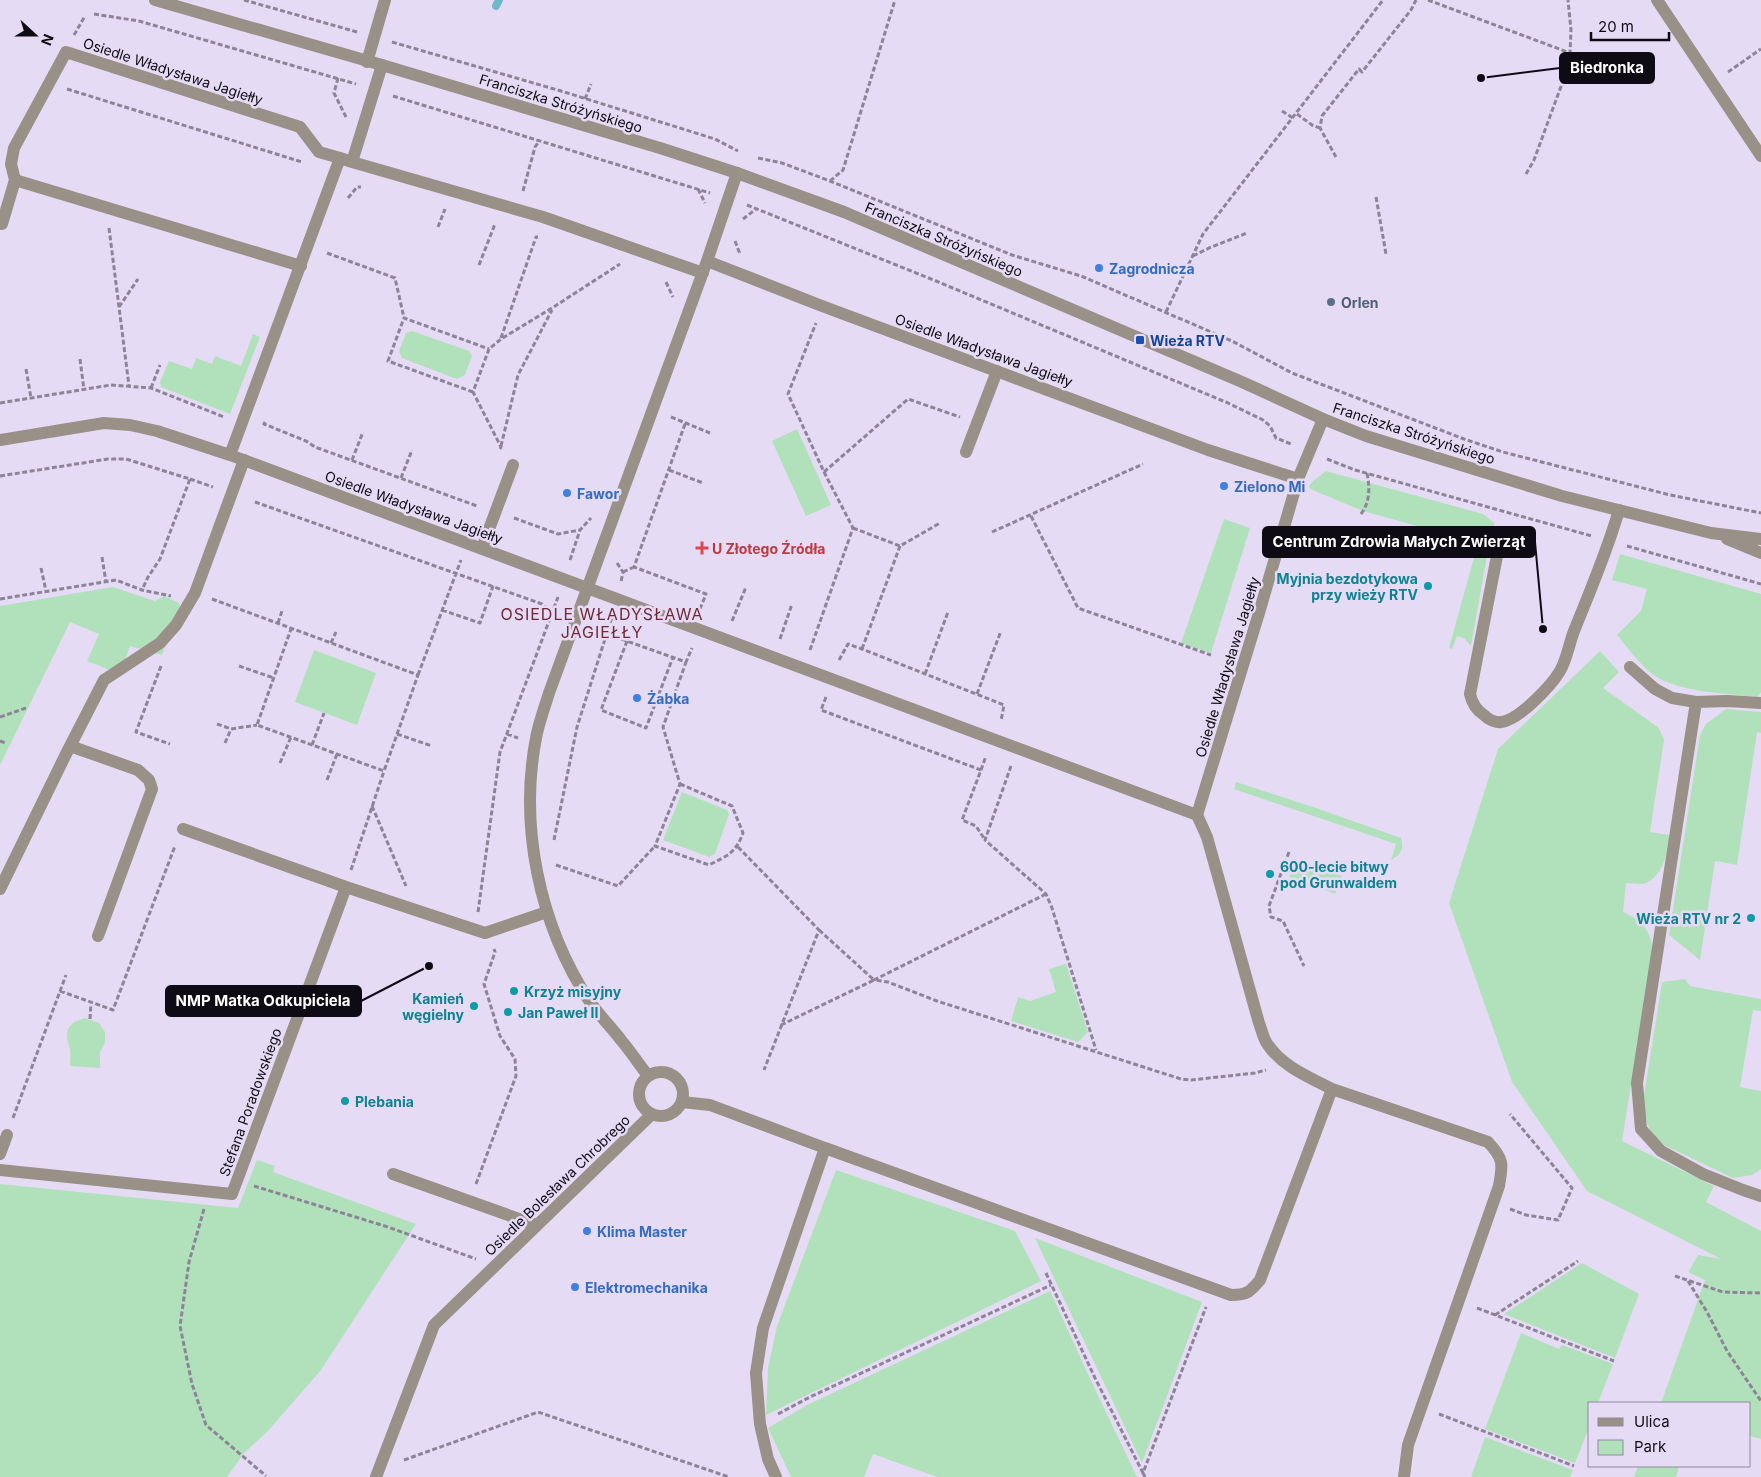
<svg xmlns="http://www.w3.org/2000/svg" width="1761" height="1477" font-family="Inter,sans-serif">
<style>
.green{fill:#b1e1bb}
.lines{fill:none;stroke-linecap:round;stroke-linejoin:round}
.stream{stroke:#72b8cc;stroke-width:8}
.path{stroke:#8d8497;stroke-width:3;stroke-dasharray:5 2.5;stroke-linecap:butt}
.service{stroke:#999087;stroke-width:12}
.minor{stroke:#999087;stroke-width:12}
.tertiary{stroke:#999087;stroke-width:12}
.shop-dot{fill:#3f7fe0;stroke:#e6dbf5;stroke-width:2}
.service-dot{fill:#5c6f8a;stroke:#e6dbf5;stroke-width:2}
.transit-dot{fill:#1a4fb4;stroke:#e6dbf5;stroke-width:2}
.health-dot{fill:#e0444e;stroke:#e6dbf5;stroke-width:2}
.culture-dot{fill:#0f9aa8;stroke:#e6dbf5;stroke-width:2}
.labels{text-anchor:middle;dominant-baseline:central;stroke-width:5;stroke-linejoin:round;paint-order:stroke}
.street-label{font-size:14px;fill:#0f0b14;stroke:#e6dbf5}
.shop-label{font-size:14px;font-weight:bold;fill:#366cbe;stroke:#e6dbf5;text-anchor:start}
.service-label{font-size:14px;font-weight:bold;fill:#4e5e75;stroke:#e6dbf5;text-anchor:start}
.transit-label{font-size:14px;font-weight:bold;fill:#164399;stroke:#e6dbf5;text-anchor:start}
.health-label{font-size:14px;font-weight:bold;fill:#be3a42;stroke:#e6dbf5;text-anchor:start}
.culture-label{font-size:14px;font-weight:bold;fill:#0d838f;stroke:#e6dbf5;text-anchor:start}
.quarter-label{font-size:16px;letter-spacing:1px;fill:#702937;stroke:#e6dbf5}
.leader{fill:none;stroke:#0f0b14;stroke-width:2}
.callout-dot{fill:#0f0b14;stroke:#e6dbf5;stroke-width:2}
.callout{fill:#0f0b14;stroke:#0f0b14;stroke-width:2}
.callout-label{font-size:15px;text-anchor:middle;font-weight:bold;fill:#fff}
</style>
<rect width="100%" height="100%" fill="#e6dbf5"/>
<!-- green -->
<path class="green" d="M 412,331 L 469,351 L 472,356 L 465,375 L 457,379 L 402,358 L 399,351 L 406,333 Z
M 253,334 L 260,337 L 230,414 L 161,387 L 160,382 L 169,361 L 192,369 L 196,358 L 212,364 L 215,356 L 241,366 Z
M 797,429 L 831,505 L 806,516 L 772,441 Z
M 1326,471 L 1483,514 L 1494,523 L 1494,531 L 1489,545 L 1471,646 L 1465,639 L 1457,636 L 1452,649 L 1449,648 L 1478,543 L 1363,511 L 1310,489 L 1309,486 L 1313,481 Z
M 1224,519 L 1250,528 L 1211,653 L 1181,643 Z
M 1620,554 L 1761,594 L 1761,692 L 1757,697 C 1725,693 1672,693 1647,670 C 1636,659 1627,647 1617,635 L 1641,611 L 1647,589 L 1612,580 Z
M 113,587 L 155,601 L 164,596 L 179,603 L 180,606 L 162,655 L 130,646 L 120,674 L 87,661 L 99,634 L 70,622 L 0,765 L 0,606 Z
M 314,650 L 376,673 L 357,725 L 295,702 Z
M 1600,651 L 1619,672 L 1603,688 L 1659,728 L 1664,740 L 1650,832 L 1670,835 C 1667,852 1664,875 1646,883 C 1641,885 1632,883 1626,883 L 1623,912 C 1641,920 1649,928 1653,948 L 1622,1141 L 1714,1186 L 1706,1202 L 1761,1231 L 1761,1439 L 1750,1436 L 1750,1403 L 1661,1403 L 1705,1280 L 1690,1273 L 1689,1271 L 1698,1255 L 1721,1259 L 1587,1191 L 1512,1082 L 1449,903 L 1498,749 Z
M 1726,709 L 1761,712 L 1761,733 L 1757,732 L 1737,865 L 1715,861 L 1700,960 L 1669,935 L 1700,735 L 1706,724 Z
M 1236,782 L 1316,808 L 1401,838 C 1404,849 1401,855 1391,860 L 1396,844 L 1234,789 Z
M 682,792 L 727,810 L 729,814 L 715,854 L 709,857 L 663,840 Z
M 1301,861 L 1342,876 L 1335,894 L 1325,890 L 1326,887 L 1314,882 L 1312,886 L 1289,877 L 1294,865 Z
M 1066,964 L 1088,1032 L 1078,1042 L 1011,1021 L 1018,997 L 1030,1001 L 1056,992 L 1049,969 Z
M 1685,979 L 1690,986 L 1761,999 L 1761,1011 L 1753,1010 L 1740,1087 L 1761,1091 L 1761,1169 L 1752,1175 L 1733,1178 L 1666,1146 C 1648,1134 1646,1123 1643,1102 L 1662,982 Z
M 85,1018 L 99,1023 L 105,1032 L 105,1043 L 100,1052 L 100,1068 L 70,1066 C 70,1061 71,1054 70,1049 C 64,1033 66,1023 85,1018 Z
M 257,1160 L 275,1166 L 273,1172 L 416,1224 L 321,1370 L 267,1432 L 244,1453 L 227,1477 L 0,1477 L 0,1184 L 238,1208 Z
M 836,1170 L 1015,1231 L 1041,1281 L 766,1415 L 768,1368 L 777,1326 Z
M 1035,1238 L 1202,1302 L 1142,1463 Z
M 1582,1263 L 1639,1294 L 1615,1358 L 1504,1314 Z
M 1050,1291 L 1087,1372 L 1137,1477 L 937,1477 L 873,1454 L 864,1477 L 791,1477 L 768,1428 L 807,1405 Z
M 1521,1333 L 1559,1349 L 1562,1345 L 1613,1364 L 1598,1403 L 1590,1403 L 1590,1425 L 1575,1463 L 1485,1429 Z
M 1485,1437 L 1573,1470 L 1570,1477 L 1471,1477 Z
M 1638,1466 L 1679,1466 L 1676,1477 L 1634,1477 Z"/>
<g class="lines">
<!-- stream -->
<path class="stream" d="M 496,6 L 499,0"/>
<!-- path -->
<path class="path" d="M 244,0 L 357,32
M 1428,0 L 1570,53
M 94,14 L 139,21 L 356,84
M 74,35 L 85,16
M 392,42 L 561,91 L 715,139 L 738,151
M 1728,72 L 1761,49
M 338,78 L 334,93 L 346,117
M 67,89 L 302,162
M 393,96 L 710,193
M 585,99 L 591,84
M 1282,111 L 1293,118
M 1297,114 L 1312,125 L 1320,128
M 1336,157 L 1320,128 L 1322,116 L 1359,69 L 1362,72 L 1411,10 L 1416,0
M 758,158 L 782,163 L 830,181 L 1012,255 L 1081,276 L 1232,341 L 1292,373 L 1464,439 L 1503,452 L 1670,495 L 1761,513
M 1526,174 L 1534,160 L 1563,81 L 1570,53 L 1571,30 L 1568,0
M 830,181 L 843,170 L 895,0
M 698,189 L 705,203
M 523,191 L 535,147 L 540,140
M 1376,197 L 1386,254
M 348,198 L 357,187 L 361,187
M 747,205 L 936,281 L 1228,403 L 1263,420 L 1270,426 L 1276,438 L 1291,444
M 743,219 L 756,209
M 438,227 L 445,209
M 109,228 L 129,386
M 735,241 L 740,254
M 327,253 L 395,278 L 404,318
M 1193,256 L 1209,248 L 1247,233
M 479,265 L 495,224
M 666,282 L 673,297
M 119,307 L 138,279
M 1166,312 L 1203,234 L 1383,0
M 501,338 L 536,237 L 538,237
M 80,359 L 84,390
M 26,369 L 31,398
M 151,388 L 160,365
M 473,392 L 388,361 L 404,318 L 489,349
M 0,403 L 111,385 L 151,388 L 224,417
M 671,417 L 710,433
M 265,422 L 264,424 L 306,441 L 315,447 L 477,506
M 685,424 L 634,567 L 706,594 L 700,609 L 702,610
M 501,446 L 518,375 L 552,310
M 500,449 L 501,447 L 473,392 L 489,349 L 501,339 L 552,308 L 620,264
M 1327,459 L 1355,470 L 1592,536
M 352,460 L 363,432
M 669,470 L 703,483
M 824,472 L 908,399 L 960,417
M 0,476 L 108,459 L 126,459 L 190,479 L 160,559 L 148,577 L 142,590
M 401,478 L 412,450
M 190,479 L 213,487
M 255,502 L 542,604 L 557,616
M 1361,514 C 1370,502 1370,488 1367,473
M 1031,516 L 1078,608 L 1211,655
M 514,518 L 558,534 L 580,530 L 591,518
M 853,528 L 900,546 L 940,523
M 992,532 L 1143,464
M 1627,546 L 1761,584
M 102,557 L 106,582
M 570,560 L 580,530
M 617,563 L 623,572 L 621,582
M 41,568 L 46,591
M 623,572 L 634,567
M 0,599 L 116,580 L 142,590 L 171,596
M 212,599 L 418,675 L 384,771 L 257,725 L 291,629
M 442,610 L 480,623 L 493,586
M 732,621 L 746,587
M 278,623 L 282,611
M 593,629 L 686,662 L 692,648
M 780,639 L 792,604
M 627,641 L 601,710 L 646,728 L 673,657
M 331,643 L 336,632
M 862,649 L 900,546
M 810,650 L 853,528 L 824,472 L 788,394 L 816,323
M 839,660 L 848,644 L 862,649 L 1004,705 L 1001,721
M 161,666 L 136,732 L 170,744
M 239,666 L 274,678
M 925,674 L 948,612
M 418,675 L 461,560
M 977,694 L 1001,631
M 826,697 L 821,710 L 981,770 L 962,820 L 976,826 L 985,840
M 0,717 L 26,708
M 217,724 L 231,729 L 257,725
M 397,734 L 432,746
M 507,734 L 518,738
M 0,741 L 5,743
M 225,743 L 231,729
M 312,745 L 324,713
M 280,763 L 291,737
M 1011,766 L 985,840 L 1046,894 L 1052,908 L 1096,1050
M 981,770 L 986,756
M 327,780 L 337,754
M 680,784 L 732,806 L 743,833 C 735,854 728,855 709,865 L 655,846 L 680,784 L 663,727 L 686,662
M 372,806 L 406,886
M 554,840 L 577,727 L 612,617
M 738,847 L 819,930 L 764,1070
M 1289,852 L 1269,906 L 1271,917 L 1283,921 L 1304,966
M 556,865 L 618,886 L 655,846
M 351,870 L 384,771
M 1046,894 L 874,980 L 888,982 L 937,1001 L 1181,1079 L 1191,1080 L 1255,1073 L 1266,1070
M 478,912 L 500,752 L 558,597
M 60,991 L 113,1010 L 175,846
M 90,1019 L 91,1002
M 781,1025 L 874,980 L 819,930
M 13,1118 L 66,975
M 476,1184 L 516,1076 L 515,1059 L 500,1036 L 484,984 L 495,952 L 494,949
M 254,1186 L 388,1227 L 476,1259
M 204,1209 L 189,1262 L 180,1326 L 192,1384 L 206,1425 L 266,1476
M 1510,1209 L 1526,1215 L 1558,1220 L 1572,1188 L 1510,1114
M 1046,1273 L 1095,1378 L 1143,1473
M 1675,1276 L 1723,1292 L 1761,1293
M 1688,1281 L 1707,1312 L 1727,1351 L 1761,1401
M 1477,1308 L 1614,1361
M 1495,1315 L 1578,1261
M 778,1414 L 810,1397 L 1051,1285
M 1439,1414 L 1574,1466
M 404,1460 L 538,1412 L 729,1477
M 1145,1477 L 1143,1473 L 1206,1307"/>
<!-- service -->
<path class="service" d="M 367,62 L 385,0
M 966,452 L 997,371
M 1498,551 L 1470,694 C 1472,703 1476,710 1484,715 C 1488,719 1495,723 1501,722 C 1519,720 1551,686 1560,671 C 1567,659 1569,644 1574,631 C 1590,591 1607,552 1619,510
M 1630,667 L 1655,689 L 1672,698 L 1696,702 L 1727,701 L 1761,703
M 1696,702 L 1637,1083 L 1641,1129 L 1661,1151 L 1703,1174 L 1743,1190 L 1761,1196
M 70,746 L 138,770 L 149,780 L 152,789 L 98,936
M 1197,815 L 1207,837 L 1259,1023 C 1262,1030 1263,1039 1268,1045 C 1283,1067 1309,1077 1332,1089
M 0,889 L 66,754 L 104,680 L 160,643 L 176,625 L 195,593 L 244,460
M 682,1102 L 710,1105 L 825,1148 L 763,1328 L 756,1373 L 760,1424 L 768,1459 L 776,1477
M 825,1148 L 1231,1295 C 1247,1295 1250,1292 1260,1280 L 1332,1089 L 1488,1142 C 1504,1159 1503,1164 1499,1186 L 1408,1445 L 1404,1477
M 393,1174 L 536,1225"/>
<!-- minor -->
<path class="minor" d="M 352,162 L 543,217 L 703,273
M 2,224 L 15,180
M 707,261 L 822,306 L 1208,450 L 1298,479
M 301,266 L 15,180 L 11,164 L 14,148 L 66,52 L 300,127 L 319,152 L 340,158
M 0,440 L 104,423 L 130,425 L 157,431 L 230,455 L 1197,815 L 1259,613 L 1298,479 L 1323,419
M 230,455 L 340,158 L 352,162 L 382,65
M 482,548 L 513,465
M 183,829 L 346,887
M639 1094a22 22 0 1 1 44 0a22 22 0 1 1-44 0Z
M 648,1076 C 639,1064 631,1052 621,1040 C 611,1027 599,1015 590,1002 C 539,925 518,824 537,733 C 540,720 545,706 549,693 L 707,261 L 737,173
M 0,1154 L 7,1135
M 0,1170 L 232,1194 L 346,887 L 485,933 L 547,912
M 376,1477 L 434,1325 L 651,1115"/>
<!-- tertiary -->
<path class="tertiary" d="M 155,0 L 382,65 L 660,148 L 737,173 L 844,212 L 1242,382 L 1323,419 L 1366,436 L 1562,496 L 1711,533 L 1761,539
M 1657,0 L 1761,156
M 1727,539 L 1761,553"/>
</g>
<!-- markers -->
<g class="shop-dot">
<circle cx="1099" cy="268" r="5"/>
<circle cx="1224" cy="486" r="5"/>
<circle cx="567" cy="493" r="5"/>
<circle cx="637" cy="698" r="5"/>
<circle cx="587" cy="1231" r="5"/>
<circle cx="575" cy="1287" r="5"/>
</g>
<circle class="service-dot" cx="1331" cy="302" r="5"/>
<rect class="transit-dot" x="1135" y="335" width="10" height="10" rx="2.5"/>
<path class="health-dot" d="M699.5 540.5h5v5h5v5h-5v5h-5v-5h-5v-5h5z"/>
<g class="culture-dot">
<circle cx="1428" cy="586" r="5"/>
<circle cx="1270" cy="874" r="5"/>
<circle cx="1751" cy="918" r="5"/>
<circle cx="514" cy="991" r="5"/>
<circle cx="474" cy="1006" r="5"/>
<circle cx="508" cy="1012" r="5"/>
<circle cx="345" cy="1101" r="5"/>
</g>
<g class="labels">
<!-- street labels -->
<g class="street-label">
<text transform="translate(173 71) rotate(18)">Osiedle Władysława Jagiełły</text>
<text transform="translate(561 103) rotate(17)">Franciszka Stróżyńskiego</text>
<text transform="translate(944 239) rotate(23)">Franciszka Stróżyńskiego</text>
<text transform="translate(984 350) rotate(20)">Osiedle Władysława Jagiełły</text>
<text transform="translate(1414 433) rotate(18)">Franciszka Stróżyńskiego</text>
<text transform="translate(414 507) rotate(20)">Osiedle Władysława Jagiełły</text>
<text transform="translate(1227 667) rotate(-73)">Osiedle Władysława Jagiełły</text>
<text transform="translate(250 1102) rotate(-70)">Stefana Poradowskiego</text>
<text transform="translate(557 1185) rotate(-44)">Osiedle Bolesława Chrobrego</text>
</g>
<!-- shop labels -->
<g class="shop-label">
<text x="1109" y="268">Zagrodnicza</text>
<text x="1234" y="486">Zielono Mi</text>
<text x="577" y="493">Fawor</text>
<text x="647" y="698">Żabka</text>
<text x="597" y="1231">Klima Master</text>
<text x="585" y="1287">Elektromechanika</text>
</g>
<!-- service labels -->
<g class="service-label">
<text x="1341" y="302">Orlen</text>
</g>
<!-- transit labels -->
<g class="transit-label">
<text x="1150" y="340">Wieża RTV</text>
</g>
<!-- health labels -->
<g class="health-label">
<text x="712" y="548">U Złotego Źródła</text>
</g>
<!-- culture labels -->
<g class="culture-label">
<text x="1418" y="578" text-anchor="end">Myjnia bezdotykowa<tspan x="1418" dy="16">przy wieży RTV</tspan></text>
<text x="1280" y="866">600-lecie bitwy<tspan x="1280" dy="16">pod Grunwaldem</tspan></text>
<text x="1741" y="918" text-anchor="end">Wieża RTV nr 2</text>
<text x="524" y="991">Krzyż misyjny</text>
<text x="464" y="998" text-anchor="end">Kamień<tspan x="464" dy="16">węgielny</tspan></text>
<text x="518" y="1012">Jan Paweł II</text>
<text x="355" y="1101">Plebania</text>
</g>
<!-- quarter labels -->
<g class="quarter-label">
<text x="602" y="614">OSIEDLE WŁADYSŁAWA<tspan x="602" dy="18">JAGIEŁŁY</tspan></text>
</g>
</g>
<!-- callouts -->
<path class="leader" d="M1481 78L1560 68M1543 629L1535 542M429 966L361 1001"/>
<g class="callout-dot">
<circle cx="1481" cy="78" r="5"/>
<circle cx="1543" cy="629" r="5"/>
<circle cx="429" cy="966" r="5"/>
</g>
<g class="callout">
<rect x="1560" y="53" width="94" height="30" rx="5"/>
<rect x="1263" y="527" width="272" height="30" rx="5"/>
<rect x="166" y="986" width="195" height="30" rx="5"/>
</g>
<g class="callout-label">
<text x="1607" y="73">Biedronka</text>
<text x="1399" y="547">Centrum Zdrowia Małych Zwierząt</text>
<text x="263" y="1006">NMP Matka Odkupiciela</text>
</g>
<!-- legend -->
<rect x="1588" y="1402" width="162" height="65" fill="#e6dbf5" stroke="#90889b"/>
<rect x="1598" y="1418" width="25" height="8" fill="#999087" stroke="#90889b"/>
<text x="1634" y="1427" font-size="15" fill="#0f0b14">Ulica</text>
<rect x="1598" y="1440" width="25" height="15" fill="#b1e1bb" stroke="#90889b"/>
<text x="1634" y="1452" font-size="15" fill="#0f0b14">Park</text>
<!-- north arrow -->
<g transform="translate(35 35) rotate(111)" stroke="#e6dbf5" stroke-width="4" paint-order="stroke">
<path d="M0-4L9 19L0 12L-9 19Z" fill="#0f0b14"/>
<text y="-8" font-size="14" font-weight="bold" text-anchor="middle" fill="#0f0b14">N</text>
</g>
<!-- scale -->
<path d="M1591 32v8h78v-8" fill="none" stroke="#0f0b14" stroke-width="2.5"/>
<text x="1598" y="32" font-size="15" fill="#0f0b14" stroke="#e6dbf5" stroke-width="4" paint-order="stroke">20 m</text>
</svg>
